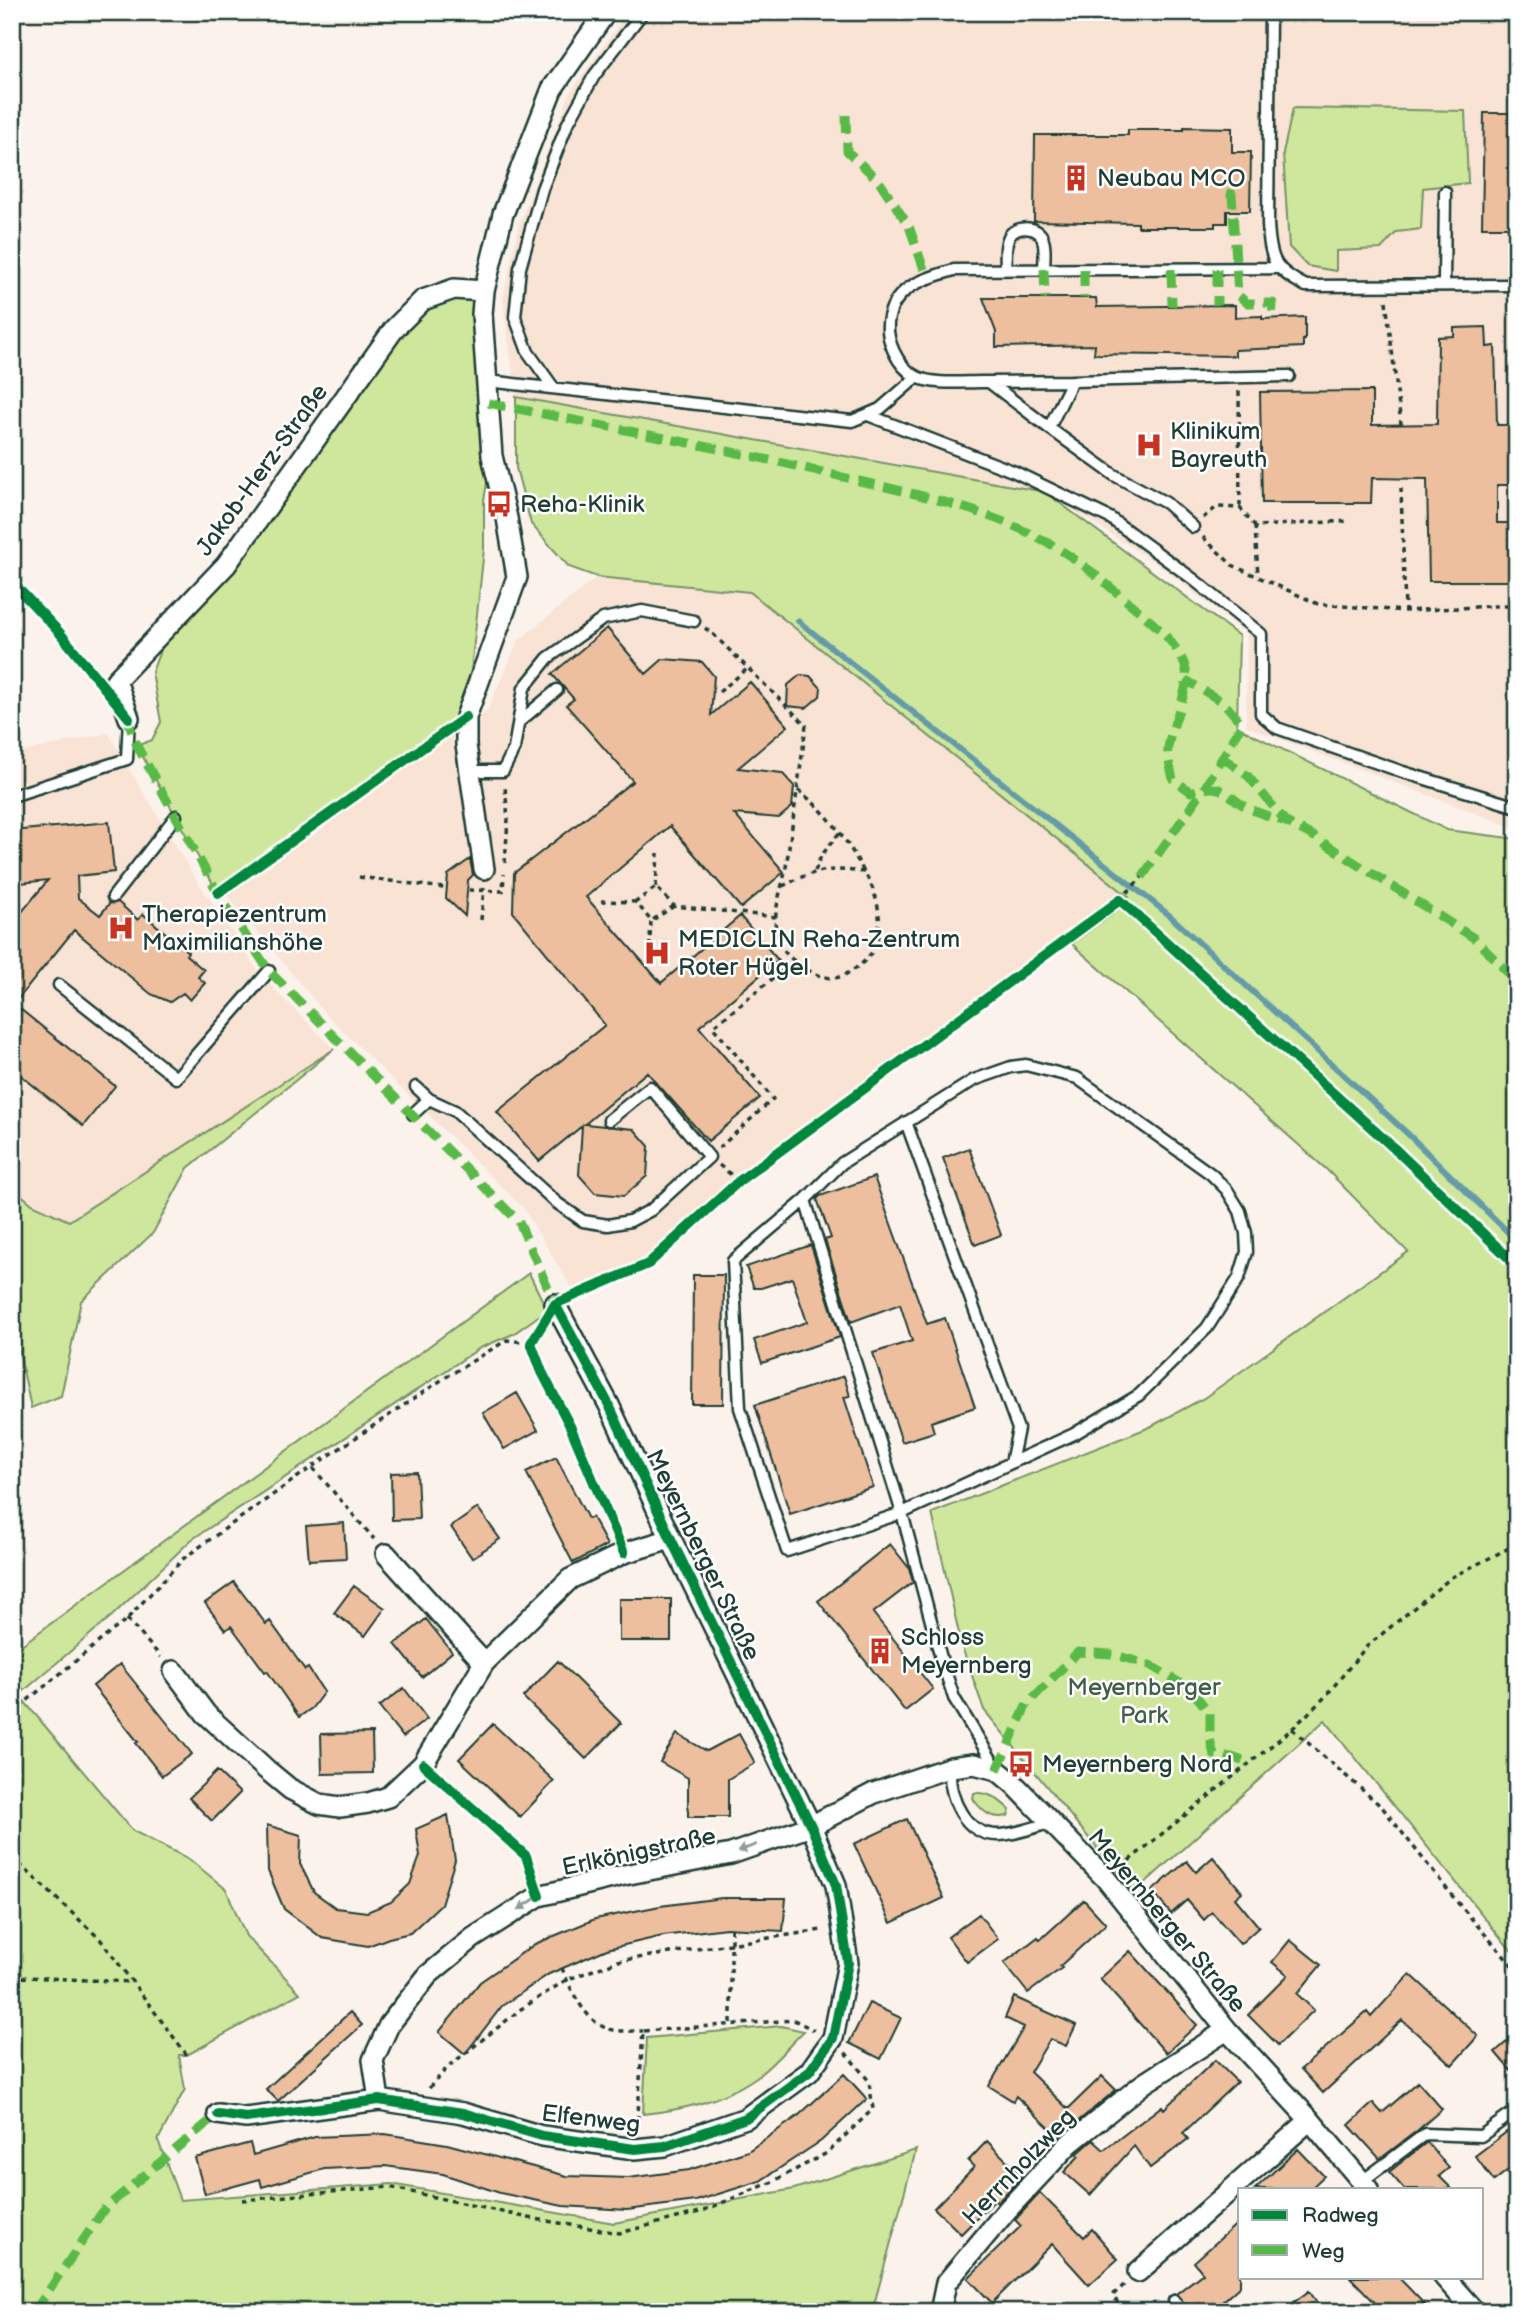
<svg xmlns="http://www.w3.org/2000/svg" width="1529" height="2324" font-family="'Balsamiq Sans',sans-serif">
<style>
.built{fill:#f8e3d5}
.green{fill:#cfe79c;stroke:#779268;stroke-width:2}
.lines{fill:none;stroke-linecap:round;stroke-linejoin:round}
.stream{stroke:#659ba8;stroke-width:6}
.building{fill:#eebf9e;stroke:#1f3d34;stroke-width:2}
.lane-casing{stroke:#1f3d34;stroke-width:15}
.street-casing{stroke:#1f3d34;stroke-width:24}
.path{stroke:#1f3d34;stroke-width:3.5;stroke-dasharray:5 5;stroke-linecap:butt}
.lane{stroke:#fff;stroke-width:10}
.street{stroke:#fff;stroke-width:19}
.quiet{stroke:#58b947;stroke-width:9;stroke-dasharray:18 9;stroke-linecap:butt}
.cycleway-casing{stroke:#fff;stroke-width:15}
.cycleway{stroke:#00873e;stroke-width:10}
.oneway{fill:#8f9e9a}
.labels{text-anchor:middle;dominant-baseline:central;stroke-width:5;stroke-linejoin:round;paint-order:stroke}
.poi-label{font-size:24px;fill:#1f3d34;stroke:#fff;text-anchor:start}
.street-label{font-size:24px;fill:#1f3d34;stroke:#fff}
.park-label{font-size:24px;fill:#425f49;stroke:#fff}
</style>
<rect width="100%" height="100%" fill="#fcf2ec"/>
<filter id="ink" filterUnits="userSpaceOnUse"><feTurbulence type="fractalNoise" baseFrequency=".0143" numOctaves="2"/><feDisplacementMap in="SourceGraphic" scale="14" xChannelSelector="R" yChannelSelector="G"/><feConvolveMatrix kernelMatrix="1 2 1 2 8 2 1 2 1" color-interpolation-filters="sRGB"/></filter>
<g filter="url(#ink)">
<!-- built -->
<path class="built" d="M 628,12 L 1517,12 L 1517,829 L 1246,726 L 1247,634 L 1160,566 L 1045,492 L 516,397 L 503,300 L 519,225 L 570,93 Z
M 597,577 L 750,592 L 1122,892 L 742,1173 L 650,1256 L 572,1289 L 524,1209 L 324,1012 L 226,894 L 487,711 L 519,640 Z
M 108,733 L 195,878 L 263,978 L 334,1049 L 69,1222 L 32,1204 L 12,1187 L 12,754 Z"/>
<!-- green -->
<path class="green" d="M 1293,108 L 1465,111 L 1468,183 L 1423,188 L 1421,229 L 1397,232 L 1381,249 L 1336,251 L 1336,271 L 1307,266 L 1289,247 L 1283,153 Z
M 484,291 L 492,456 L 484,500 L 484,549 L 466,717 L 218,893 L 137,746 L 152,740 L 161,722 L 152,672 L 160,651 L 178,616 L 423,300 Z
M 516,397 L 1045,492 L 1239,636 L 1237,727 L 1447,830 L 1517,839 L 1517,1958 L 1325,1720 L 1134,1893 L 984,1710 L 962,1647 L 932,1513 L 1150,1427 L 1204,1398 L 1408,1252 L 1327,1170 L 1072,944 L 1122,907 L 1129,897 L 750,592 L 597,577 L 569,567 L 531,524 L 516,468 Z
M 334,1049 L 188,1168 L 153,1233 L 81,1301 L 61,1396 L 31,1408 L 12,1318 L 12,1187 L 32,1204 L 69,1221 Z
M 529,1273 L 547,1310 L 513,1334 L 480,1348 L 191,1540 L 113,1615 L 19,1695 L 133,1831 L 189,1859 L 226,1889 L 246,1936 L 300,1993 L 187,2055 L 179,2055 L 185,2089 L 158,2140 L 180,2200 L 391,2184 L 614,2223 L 794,2189 L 916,2150 L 872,2312 L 12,2312 L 12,1652 Z
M 974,1793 C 990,1792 998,1799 1010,1810 L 1008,1816 C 991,1820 983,1812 973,1799 Z
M 781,2026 L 804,2031 C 788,2046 770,2069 752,2080 C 719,2102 681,2110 643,2114 L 647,2038 Z"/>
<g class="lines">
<!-- stream -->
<path class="stream" d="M 798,621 L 1169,915 L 1408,1134 L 1517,1241"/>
</g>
<!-- building -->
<path class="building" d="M 1484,113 L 1517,113 L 1517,227 L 1482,227 Z
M 1184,127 L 1232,128 L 1232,152 L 1251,152 L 1250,211 L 1227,211 L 1227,223 L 1215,223 L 1215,227 L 1138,227 L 1138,223 L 1034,221 L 1035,135 L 1128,135 L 1128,130 L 1184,130 Z
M 983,298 L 1096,298 L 1097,307 L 1235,305 L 1235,317 L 1262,316 L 1262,319 L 1305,317 L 1305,340 L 1303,340 L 1303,347 L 1235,350 L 1235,356 L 1094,354 L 1095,345 L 996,347 L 996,332 Z
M 1486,327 L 1487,347 L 1495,346 L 1497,425 L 1517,425 L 1517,485 L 1497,485 L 1497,523 L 1517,523 L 1517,581 L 1429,581 L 1427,479 L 1372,478 L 1371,503 L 1262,503 L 1260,392 L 1372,391 L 1372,425 L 1437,424 L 1438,337 L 1454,336 L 1454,328 Z
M 607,628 L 646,674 L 663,659 L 702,662 L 714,676 L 711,715 L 750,682 L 788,726 L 738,768 L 782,773 L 794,786 L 792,807 L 779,818 L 734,814 L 784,872 L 741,908 L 670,826 L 586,897 L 661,983 L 740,916 L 778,960 L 699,1027 L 760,1098 L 708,1141 L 647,1072 L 585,1124 L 634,1129 L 649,1146 L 647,1176 L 624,1196 L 595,1193 L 579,1175 L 582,1126 L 539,1161 L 497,1112 L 605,1025 L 513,912 L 514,873 L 633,781 L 566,705 L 574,699 L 552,674 Z
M 800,675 L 810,676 L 821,688 L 820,696 L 806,708 L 787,706 L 788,685 Z
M 109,822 L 114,872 L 77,876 L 78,898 L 100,915 L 110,903 L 118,902 L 138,920 L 143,914 L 188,952 L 186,955 L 204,970 L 198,977 L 205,983 L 190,1000 L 183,993 L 170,1002 L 151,994 L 74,930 L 14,1004 L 115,1086 L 83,1126 L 12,1068 L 12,924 L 48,880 L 12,884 L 12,831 Z
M 470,859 L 473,875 L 468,880 L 465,916 L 446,898 L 448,875 Z
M 969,1148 L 1001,1235 L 975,1245 L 943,1158 Z
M 874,1177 L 927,1324 L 945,1318 L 975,1407 L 931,1422 L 934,1432 L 902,1442 L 873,1353 L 912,1341 L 900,1304 L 851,1322 L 825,1240 L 831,1238 L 817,1199 L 820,1196 Z
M 811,1245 L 840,1337 L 762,1363 L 754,1340 L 807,1322 L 792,1278 L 761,1288 L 754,1288 L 746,1267 Z
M 693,1275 L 724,1275 L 723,1404 L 692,1404 Z
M 844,1376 L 850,1396 L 844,1397 L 873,1487 L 790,1514 L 755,1405 Z
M 517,1393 L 538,1430 L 504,1449 L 483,1413 Z
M 556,1457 L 588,1519 L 592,1517 L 607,1545 L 573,1563 L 526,1472 Z
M 417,1472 L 419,1519 L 392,1520 L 391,1473 Z
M 478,1508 L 500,1539 L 472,1558 L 451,1527 Z
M 344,1523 L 346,1558 L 309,1560 L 306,1526 Z
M 890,1544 L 909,1568 L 913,1582 L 873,1613 L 933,1689 L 905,1711 L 818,1601 Z
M 234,1582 L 266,1624 L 270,1621 L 305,1670 L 308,1668 L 324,1692 L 312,1708 L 299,1717 L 267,1671 L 265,1672 L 231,1626 L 225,1630 L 205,1603 Z
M 354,1586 L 385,1608 L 365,1636 L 334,1613 Z
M 619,1599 L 671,1599 L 671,1641 L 619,1641 Z
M 426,1619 L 452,1652 L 422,1677 L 395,1644 Z
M 558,1661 L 621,1723 L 586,1759 L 523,1697 Z
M 120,1664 L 192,1754 L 162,1776 L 136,1743 L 138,1742 L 93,1686 Z
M 404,1688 L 427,1719 L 403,1737 L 379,1707 Z
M 493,1724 L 554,1781 L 520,1817 L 459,1759 Z
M 372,1733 L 373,1773 L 322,1774 L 321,1734 Z
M 677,1734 L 707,1751 L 739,1734 L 755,1763 L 728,1779 L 728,1817 L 688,1817 L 688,1778 L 660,1762 Z
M 217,1771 L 240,1793 L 212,1821 L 189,1798 Z
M 448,1815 L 455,1860 L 441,1904 L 410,1933 L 389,1938 L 368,1946 L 322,1938 L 284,1909 L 268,1871 L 267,1825 L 301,1835 L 300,1864 L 314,1892 L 336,1908 L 367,1912 L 391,1902 L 410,1884 L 420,1856 L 416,1829 Z
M 907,1819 L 944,1898 L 891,1923 L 854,1844 Z
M 1213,1857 L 1242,1892 L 1235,1898 L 1259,1927 L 1240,1944 L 1212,1912 L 1204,1920 L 1187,1900 L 1171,1914 L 1152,1891 L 1187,1861 L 1196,1872 Z
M 722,1898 L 786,1898 L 783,1931 L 726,1928 L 663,1936 L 607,1949 L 549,1974 L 502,2006 L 465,2054 L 439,2032 L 480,1982 L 535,1944 L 595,1919 L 660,1906 Z
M 1084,1900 L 1106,1924 L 1060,1966 L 1062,1968 L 1028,1993 L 1004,1963 L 1038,1937 L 1040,1940 Z
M 979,1914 L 998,1939 L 967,1962 L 948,1937 Z
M 1290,1940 L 1321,1965 L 1297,1994 L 1314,2010 L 1278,2045 L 1248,2015 L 1288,1975 L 1272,1962 Z
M 1130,1951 L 1197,2025 L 1166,2053 L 1100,1979 Z
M 1410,1974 L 1478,2036 L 1452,2065 L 1402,2020 L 1323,2093 L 1301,2069 L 1367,2012 L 1371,2017 Z
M 1014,1997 L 1076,2025 L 1066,2046 L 1050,2039 L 1030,2072 L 1068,2109 L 1102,2076 L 1116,2090 L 1059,2137 L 1016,2096 L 1013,2101 L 989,2086 L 1024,2027 L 1005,2018 Z
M 869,2003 L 901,2018 L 881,2059 L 849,2043 Z
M 350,2012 L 362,2025 L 278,2101 L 266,2089 Z
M 1517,2033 L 1517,2078 L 1495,2052 Z
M 1215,2060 L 1237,2082 L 1183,2133 L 1188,2139 L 1150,2168 L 1134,2146 L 1090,2195 L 1064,2172 L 1079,2156 L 1077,2154 L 1093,2140 L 1104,2150 L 1162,2106 L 1164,2109 Z
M 844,2074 L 867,2099 L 821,2141 L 760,2181 L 696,2201 L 627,2210 L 563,2206 L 500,2193 L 443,2174 L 385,2166 L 324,2169 L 262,2187 L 260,2179 L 205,2194 L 195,2158 L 250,2143 L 253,2155 L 315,2137 L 385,2134 L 447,2144 L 567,2176 L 628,2178 L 689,2170 L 748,2151 L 798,2116 Z
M 1418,2082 L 1442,2109 L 1418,2130 L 1380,2159 L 1349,2125 L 1373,2103 L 1382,2113 Z
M 1517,2124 L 1517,2163 L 1494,2181 L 1475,2156 Z
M 987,2141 L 1022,2176 L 997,2203 L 995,2200 L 961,2234 L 934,2208 L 974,2167 L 968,2161 Z
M 1427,2142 L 1449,2168 L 1439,2176 L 1452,2189 L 1404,2189 L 1389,2172 Z
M 1298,2149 L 1324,2176 L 1310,2189 L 1255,2189 Z
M 1040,2193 L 1084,2237 L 1092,2229 L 1118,2259 L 1089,2285 L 1052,2244 L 992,2303 L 968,2278 L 1021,2226 L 1015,2220 Z
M 1240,2221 L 1240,2286 L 1211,2312 L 1189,2312 L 1176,2294 L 1203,2273 L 1194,2262 Z
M 1350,2277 L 1398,2277 L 1432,2312 L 1384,2312 Z
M 1309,2291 L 1324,2312 L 1281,2312 Z"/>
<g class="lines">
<!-- lane casing -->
<g class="lane-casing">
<path id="lane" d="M 1270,12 L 1268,224 C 1270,260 1274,270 1306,286 L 1517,285
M 1006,269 C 1006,259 1004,244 1010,235 C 1018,225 1040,226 1043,240 C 1046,249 1044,260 1044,269
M 1444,285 L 1445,192
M 487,381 L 852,421 L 880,409 L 917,377
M 1072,381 C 1041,381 1011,382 981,382 C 962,382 933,385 917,377 C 897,367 884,338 889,317 C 896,286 926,278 954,270 L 1278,268
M 989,382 L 1049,428
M 553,387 L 528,352 L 515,317 L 520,268 L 542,189 L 567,125 L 594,76 L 643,12
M 868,415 L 1015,472 L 1110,518 L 1193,579 L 1261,634 L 1261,714 L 1277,728 L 1403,772 L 1517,807
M 1193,527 L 1166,503 L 1114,475 L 1049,428 L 1072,381 L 1289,376
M 520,721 L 557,690
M 469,771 L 503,771 L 514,749 L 524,688 L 548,658 L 603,619 L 642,611 L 694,621
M 12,796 L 127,759 L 129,718
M 113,897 L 176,816
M 59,985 L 176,1078 L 269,971
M 416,1087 L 429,1099 L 455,1111 L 557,1203 L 583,1221 L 608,1225 L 630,1221 L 651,1210 L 709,1157 L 650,1087 L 609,1120
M 413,1114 L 429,1099
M 906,1122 L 1018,1429 L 1011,1463
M 805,1200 L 842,1163 L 974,1080 L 1011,1067 L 1026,1065 L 1077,1078 L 1211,1174 L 1227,1190 L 1240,1211 L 1246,1233 L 1247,1252 L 1239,1278 L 1207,1328 L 1139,1395 L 1074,1434 L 902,1513 L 787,1551 L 740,1408 L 733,1261 L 805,1200 L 902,1513 L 941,1658 L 954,1698 L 997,1769
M 950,1767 C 948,1797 965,1837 1000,1835 C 1017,1834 1034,1827 1050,1823
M 1361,2182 L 1425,2134 L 1481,2136 L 1517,2110
M 1174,2301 L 1182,2312"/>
</g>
<!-- street casing -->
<g class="street-casing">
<path id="street" d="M 129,718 L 116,680 L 226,565 L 394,329 L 423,300 L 454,289 L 484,291
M 484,869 L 466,745 L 466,717 L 517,577 L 507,518 L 492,456 L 482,314 L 484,291 L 503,214 L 552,89 L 606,12
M 386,1554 L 484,1663
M 174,1671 L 206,1714 L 267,1770 L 290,1789 L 319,1804 L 340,1807 L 368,1803 L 388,1797 L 423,1764 L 484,1663 L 570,1579 L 624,1553 L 671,1539
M 379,2100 L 373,2060 L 389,2025 L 428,1975 L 473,1938 L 539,1896 L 624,1875 L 731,1854 L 811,1826 L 874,1793 L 951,1767 L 974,1764 L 997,1770 L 1014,1784 L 1106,1879 L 1227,2030 L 1310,2120 L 1368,2189
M 218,2114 L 246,2118 L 379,2100 L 463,2113 L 542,2136 L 635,2149 L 665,2146 L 746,2118 L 809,2072 L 833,2038 L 848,1963 L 836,1885 L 811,1826 L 671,1539 L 609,1405 L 555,1304
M 1138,2272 L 1310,2120
M 1444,2277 L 1475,2312
M 940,2312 L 946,2283 L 1008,2209 L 1070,2143 L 1143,2084 L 1227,2030"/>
</g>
<!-- path -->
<path class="path" d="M 1386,301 L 1401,424
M 1239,391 L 1240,508
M 1401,488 L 1405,611
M 1203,518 L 1217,507 L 1240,508 L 1255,526 L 1349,521
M 1255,526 L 1258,576
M 1203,537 L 1232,565 L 1318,604 L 1405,611 L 1493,606 L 1517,606
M 705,628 L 714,635 L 806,725 C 800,772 793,820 786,867 C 782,889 770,918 778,941 C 784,958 815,978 833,978 C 845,978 865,963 872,952 C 886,928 878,893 864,872 C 828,868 816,869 783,886
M 719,692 L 747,669
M 798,790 C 828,813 846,838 864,872
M 505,863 L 508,819 L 505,787
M 815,871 L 821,856 L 840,832
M 359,877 L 444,888
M 656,887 L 658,853
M 469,890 L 503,891 L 504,874
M 1120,900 L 1142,877
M 601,901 L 636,902
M 674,906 L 651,921 L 636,902 L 656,887 L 674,906 L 776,917
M 481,920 L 484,888
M 649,957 L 651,921
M 719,1148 L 773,1099 L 713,1027 L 794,961
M 719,1165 L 739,1181
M 313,1468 L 374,1539
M 127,1619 L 161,1657
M 12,1713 L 127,1619 L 184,1558 L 312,1467 L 443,1379 L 507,1340 L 531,1343
M 1292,1729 L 1382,1807 L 1458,1903 L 1517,1971
M 12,1857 L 100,1939 L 187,2055
M 1121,1867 L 1292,1729 L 1325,1697 L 1366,1647 L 1452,1577 L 1517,1544
M 731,1928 L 731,2025
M 562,1968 C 570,1989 586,2023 609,2029 C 620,2032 632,2031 643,2031
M 12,1979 L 24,1977 L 132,1982
M 429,2088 L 448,2067 L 521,2009 L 566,1980 L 618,1961 L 822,1930
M 637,2130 L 643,2031 L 794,2020 L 814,2030
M 242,2200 L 389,2187 L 529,2218 L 620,2233 L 700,2212 L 772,2182 L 827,2153 L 873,2109 L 869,2081 L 845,2052
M 1123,2312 L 1113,2295 L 1124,2285"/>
<!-- lane -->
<use href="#lane" class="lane"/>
<!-- street -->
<use href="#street" class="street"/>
<!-- quiet -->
<path class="quiet" d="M 846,115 L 847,151 L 879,181 L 909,226 L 927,278
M 1227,193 L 1232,194 L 1238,295 L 1247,303 L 1273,303 L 1272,319
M 1044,269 L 1045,298
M 1084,269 L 1084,298
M 1171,269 L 1172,306
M 1217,269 L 1217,305
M 488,403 C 608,427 728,449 847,478 C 920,495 998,511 1062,551 C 1088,567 1110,587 1133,606 C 1152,622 1176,641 1185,666 C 1192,687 1171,724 1168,748 C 1167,758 1171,769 1173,779 L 1191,792 C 1226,781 1223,795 1248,808 C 1260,814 1273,817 1286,822
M 126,715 L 137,746 L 218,893 L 269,971 L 519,1222 L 555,1304
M 1222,757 L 1248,776 L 1286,822 L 1313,836 L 1474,938 L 1517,982
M 1142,877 L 1205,787 L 1242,724 L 1224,703 L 1186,680
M 997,1770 L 1027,1704 L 1078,1652 L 1111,1654 L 1150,1665 L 1190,1689 L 1210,1713 L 1210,1739 L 1214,1755 L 1232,1757 L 1251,1764
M 34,2312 L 105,2208 L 218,2114"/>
<!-- cycleway casing -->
<g class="cycleway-casing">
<path id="cycleway" d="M 12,582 L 59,632 L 129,718
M 218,893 L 466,717
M 624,1553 L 570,1426 L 542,1372 L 531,1343 L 555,1304 L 648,1264 L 739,1181 L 1120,900 L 1396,1150 L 1517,1266
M 423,1764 L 526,1856 L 539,1896
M 218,2114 L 246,2118 L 379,2100 L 463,2113 L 542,2136 L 635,2149 L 665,2146 L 746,2118 L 809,2072 L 833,2038 L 848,1963 L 836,1885 L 811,1826 L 671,1539 L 609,1405 L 555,1304"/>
</g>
<!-- cycleway -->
<use href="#cycleway" class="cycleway"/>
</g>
<!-- one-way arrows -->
<defs><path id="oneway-solid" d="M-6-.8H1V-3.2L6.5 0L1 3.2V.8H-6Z" transform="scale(1.75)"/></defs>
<g class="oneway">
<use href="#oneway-solid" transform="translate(747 1848) rotate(160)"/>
<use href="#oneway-solid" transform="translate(527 1904) rotate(147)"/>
</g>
</g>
<!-- icons -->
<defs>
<g id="building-bare" transform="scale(2.1)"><path d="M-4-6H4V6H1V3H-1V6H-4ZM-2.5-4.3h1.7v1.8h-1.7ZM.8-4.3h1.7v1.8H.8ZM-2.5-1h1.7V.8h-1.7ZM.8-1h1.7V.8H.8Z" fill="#c8321e" stroke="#fff" stroke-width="2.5" paint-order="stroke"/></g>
<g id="hospital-bare" transform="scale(2.1)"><path d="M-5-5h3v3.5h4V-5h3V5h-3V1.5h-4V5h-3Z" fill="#c8321e" stroke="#fff" stroke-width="2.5" paint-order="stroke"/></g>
<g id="bus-bare" transform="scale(2.1)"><path d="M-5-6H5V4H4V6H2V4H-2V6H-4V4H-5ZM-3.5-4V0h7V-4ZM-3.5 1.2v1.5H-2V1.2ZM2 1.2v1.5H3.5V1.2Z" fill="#c8321e" stroke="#fff" stroke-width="2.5" paint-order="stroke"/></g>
</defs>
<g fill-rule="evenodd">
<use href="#building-bare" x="1076" y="178"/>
<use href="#hospital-bare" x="1149" y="445"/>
<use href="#bus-bare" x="499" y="504"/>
<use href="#hospital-bare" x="121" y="928"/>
<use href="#hospital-bare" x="657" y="953"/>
<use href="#building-bare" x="880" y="1651"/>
<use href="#bus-bare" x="1021" y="1764"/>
</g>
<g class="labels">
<!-- poi labels -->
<g class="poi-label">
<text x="1097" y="178">Neubau MCO</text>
<text x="1170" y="431">Klinikum<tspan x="1170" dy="28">Bayreuth</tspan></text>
<text x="520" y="504">Reha-Klinik</text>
<text x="142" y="914">Therapiezentrum<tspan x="142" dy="28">Maximilianshöhe</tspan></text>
<text x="678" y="939">MEDICLIN Reha-Zentrum<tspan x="678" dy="28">Roter Hügel</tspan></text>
<text x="901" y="1637">Schloss<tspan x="901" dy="28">Meyernberg</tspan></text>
<text x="1042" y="1764">Meyernberg Nord</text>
</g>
<!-- street labels -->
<g class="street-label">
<text transform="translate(262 470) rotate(-54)">Jakob-Herz-Straße</text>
<text transform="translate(703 1555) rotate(64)">Meyernberger Straße</text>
<text transform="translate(639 1852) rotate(-12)">Erlkönigstraße</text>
<text transform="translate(1167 1921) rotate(50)">Meyernberger Straße</text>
<text transform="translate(591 2119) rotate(7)">Elfenweg</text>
<text transform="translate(1019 2167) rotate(-46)">Herrnholzweg</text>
</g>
<!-- park labels -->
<g class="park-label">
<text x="1144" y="1687">Meyernberger<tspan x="1144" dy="28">Park</tspan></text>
</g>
</g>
<!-- margin -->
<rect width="1529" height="2324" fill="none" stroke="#fff" stroke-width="42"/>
<rect x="21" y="21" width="1487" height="2282" fill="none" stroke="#1f3d34" stroke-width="2.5" filter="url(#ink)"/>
<!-- legend -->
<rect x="1238" y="2188" width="245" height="91" fill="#ffffff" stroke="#a5b1ae" stroke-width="2"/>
<rect x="1252" y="2210" width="35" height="10" fill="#00873e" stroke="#a5b1ae" stroke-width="2"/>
<text x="1302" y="2222" font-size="21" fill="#1f3d34">Radweg</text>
<rect x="1252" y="2245" width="35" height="10" fill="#58b947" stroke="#a5b1ae" stroke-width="2"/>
<text x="1302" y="2258" font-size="21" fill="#1f3d34">Weg</text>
</svg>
